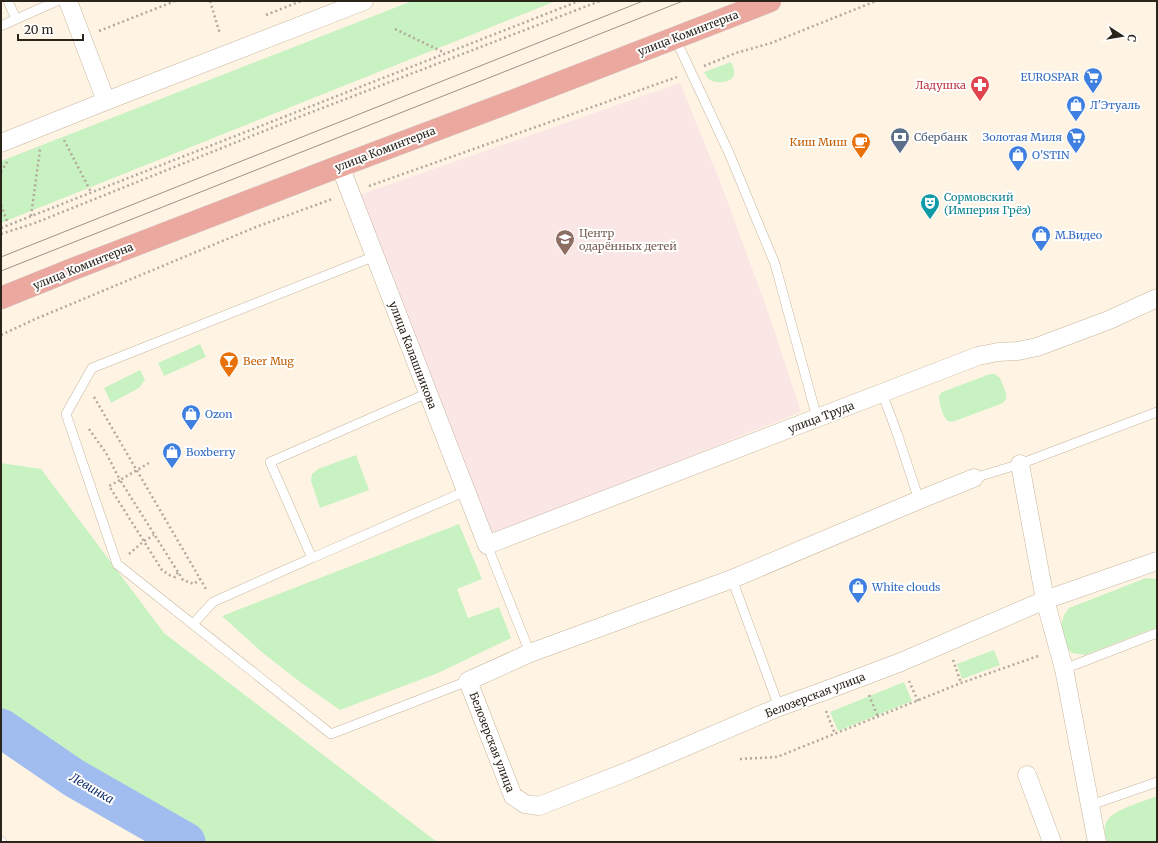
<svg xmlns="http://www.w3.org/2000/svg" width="1158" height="843" font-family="Merriweather,serif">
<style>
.education{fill:#fbe6e6}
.green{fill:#c8f2c2}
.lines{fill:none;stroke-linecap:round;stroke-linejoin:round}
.river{stroke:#a1bdef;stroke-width:39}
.lane-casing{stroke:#c5b49b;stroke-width:10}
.street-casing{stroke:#c5b49b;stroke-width:19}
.primary-casing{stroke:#d9d8d6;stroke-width:23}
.path{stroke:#b2a99b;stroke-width:2.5;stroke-dasharray:2 3;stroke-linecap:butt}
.lane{stroke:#fff;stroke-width:9}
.street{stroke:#fff;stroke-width:18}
.primary{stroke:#eaa89e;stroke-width:22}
.tram{stroke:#9c9386;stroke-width:1}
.labels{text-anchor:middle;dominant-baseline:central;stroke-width:4;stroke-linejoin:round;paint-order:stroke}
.street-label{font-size:11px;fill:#2a241a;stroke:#fff}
.shop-label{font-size:11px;fill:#366cbe;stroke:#fff;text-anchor:start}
.health-label{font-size:11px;fill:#be3a42;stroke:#fff;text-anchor:end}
.service-label{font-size:11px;fill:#4e5e75;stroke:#fff;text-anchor:start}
.food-label{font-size:11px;fill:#c56008;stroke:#fff;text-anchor:end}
.culture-label{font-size:11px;fill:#0d838f;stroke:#fff;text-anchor:start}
.education-label{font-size:11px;fill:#785e54;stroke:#fff;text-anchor:start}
.water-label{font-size:12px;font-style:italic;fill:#14336d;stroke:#fff}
</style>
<rect width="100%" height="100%" fill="#fff4e4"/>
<!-- education -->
<path class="education" d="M 680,83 L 718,176 L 770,317 L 801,412 L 492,536 L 359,195 Z"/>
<!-- green -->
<path class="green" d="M 412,1 L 556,1 L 1,223 L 1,161 Z
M 731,62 C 733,66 735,70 734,75 C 731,83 717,84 710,80 C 707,78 706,75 704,72 Z
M 200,344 L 206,357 L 164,376 L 158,363 Z
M 140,370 L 145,380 L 139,388 L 111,403 L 104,388 Z
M 990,374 L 995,374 L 1000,378 L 1006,393 L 1006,399 L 1003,403 L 955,421 C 952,422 948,422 946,419 C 942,415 939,401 939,396 L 942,392 Z
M 356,455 L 369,490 L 320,508 L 311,481 L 312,474 L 318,469 Z
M 1,463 L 41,469 L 164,633 L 437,842 L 170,842 L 117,803 L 1,736 Z
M 459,524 L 482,579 L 457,589 L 468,618 L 499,607 L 511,638 L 438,673 L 340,710 L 300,682 L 263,653 L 222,616 Z
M 1146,578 L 1157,579 L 1157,627 L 1085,655 L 1072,653 L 1065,646 L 1061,625 L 1064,615 L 1069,608 Z
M 994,650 L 1000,665 L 962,679 L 957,664 Z
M 904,682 L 912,701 L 838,731 L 830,712 Z
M 1157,796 L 1157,842 L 1107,842 C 1105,835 1103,827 1107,821 C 1112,810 1145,801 1157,796 Z"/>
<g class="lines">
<!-- river -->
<path class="river" d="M 1,728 L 74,778 L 186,842"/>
<!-- lane casing -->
<g class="lane-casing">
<path id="lane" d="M 8,1 L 16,19
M 1,26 L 57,1
M 675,38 L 729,153 L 775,264 L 817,418
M 375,256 L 92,368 L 66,414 L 117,564 L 331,734 L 468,681
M 428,393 L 270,462 L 312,558 L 466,491
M 882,393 L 897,433 L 919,500
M 974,478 L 1020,464 L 1157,412
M 487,545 L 530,653
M 732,579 L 779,707
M 193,624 L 213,602 L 312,558
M 1064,669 L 1157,633
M 1091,805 L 1157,782
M 1,841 L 2,842"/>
</g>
<!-- street casing -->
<g class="street-casing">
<path id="street" d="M 68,1 L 106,101
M 1,143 L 106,101 L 364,1
M 340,166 L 487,545 L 978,356 L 998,352 L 1018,351 L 1037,347 L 1109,320 L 1157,298
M 1020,464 L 1045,600 L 1064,669 L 1097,842
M 974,478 L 919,500 L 732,579 L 530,653 L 468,681 L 513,796 L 525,804 L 539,806 L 631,770 L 779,707 L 819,693 L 901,662 L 1045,600 L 1157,561
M 1027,775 L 1052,842"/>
</g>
<!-- primary casing -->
<g class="primary-casing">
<path id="primary" d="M 1,298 L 73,269 L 340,166 L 515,100 L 770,1"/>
</g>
<!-- path -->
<path class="path" d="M 210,1 L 220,34
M 266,15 L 301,1
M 395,29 L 445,53
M 99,31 L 175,1
M 704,66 L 736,53 L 771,43 L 876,1
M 64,140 L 91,192
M 1,172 L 7,162
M 369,186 L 677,77
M 1,205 L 7,221
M 31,216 L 40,149
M 1,228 L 579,1
M 1,234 L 35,223 L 299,117 L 600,1
M 1,335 L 33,320 L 256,227 L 332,199
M 94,397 L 206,589
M 89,429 L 106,453 L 120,480 L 109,486 L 162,570 L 171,576 L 175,577 L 178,572
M 149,463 L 120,480 L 183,580 L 194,584 L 200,579
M 129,554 L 144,541 L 154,535
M 953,660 L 961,683
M 909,681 L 918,701
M 869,695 L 878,717
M 826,711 L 835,734
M 740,759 L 777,757 L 961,683 L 1041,655"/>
<!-- lane -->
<use href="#lane" class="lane"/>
<!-- street -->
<use href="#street" class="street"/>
<!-- primary -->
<use href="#primary" class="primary"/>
<!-- tram -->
<path class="tram" d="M 1,257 L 643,1
M 1,271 L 683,1"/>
</g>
<!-- icons -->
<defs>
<g id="supermarket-pin" transform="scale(1)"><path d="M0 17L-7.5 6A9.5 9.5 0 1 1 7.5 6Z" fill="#3f7fe0" stroke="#fff"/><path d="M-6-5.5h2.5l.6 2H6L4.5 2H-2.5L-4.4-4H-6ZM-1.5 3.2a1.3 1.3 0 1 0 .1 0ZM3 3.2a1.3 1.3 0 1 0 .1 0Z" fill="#fff"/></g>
<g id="pharmacy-pin" transform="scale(1)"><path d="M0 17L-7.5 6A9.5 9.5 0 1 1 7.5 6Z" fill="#e0444e" stroke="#fff"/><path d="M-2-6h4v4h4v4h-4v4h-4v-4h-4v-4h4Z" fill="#fff"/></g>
<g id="shop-pin" transform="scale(1)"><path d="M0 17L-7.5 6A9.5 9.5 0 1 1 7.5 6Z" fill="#3f7fe0" stroke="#fff"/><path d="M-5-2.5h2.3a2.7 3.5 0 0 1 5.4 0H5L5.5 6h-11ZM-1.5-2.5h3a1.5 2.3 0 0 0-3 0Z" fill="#fff"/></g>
<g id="bank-pin" transform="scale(1)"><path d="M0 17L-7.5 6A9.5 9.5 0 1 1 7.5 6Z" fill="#5c6f8a" stroke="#fff"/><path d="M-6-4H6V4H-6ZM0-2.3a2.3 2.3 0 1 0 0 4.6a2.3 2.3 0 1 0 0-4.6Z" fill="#fff"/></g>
<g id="cafe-pin" transform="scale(1)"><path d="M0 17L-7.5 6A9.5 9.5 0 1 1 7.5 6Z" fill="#e8710a" stroke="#fff"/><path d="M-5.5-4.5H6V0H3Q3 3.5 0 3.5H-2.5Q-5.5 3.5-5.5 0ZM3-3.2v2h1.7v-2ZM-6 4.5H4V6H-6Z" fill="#fff"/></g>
<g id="theatre-pin" transform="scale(1)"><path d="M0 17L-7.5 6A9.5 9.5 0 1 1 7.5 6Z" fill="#0f9aa8" stroke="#fff"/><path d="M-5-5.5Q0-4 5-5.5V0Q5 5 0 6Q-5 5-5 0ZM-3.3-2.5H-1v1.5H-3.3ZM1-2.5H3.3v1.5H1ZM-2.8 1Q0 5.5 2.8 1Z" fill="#fff"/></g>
<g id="school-pin" transform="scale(1)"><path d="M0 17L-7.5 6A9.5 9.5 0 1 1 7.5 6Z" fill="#8d6e63" stroke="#fff"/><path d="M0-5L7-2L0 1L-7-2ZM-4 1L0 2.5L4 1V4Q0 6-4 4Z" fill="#fff"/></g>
<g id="bar-pin" transform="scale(1)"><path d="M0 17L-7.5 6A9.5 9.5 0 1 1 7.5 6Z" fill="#e8710a" stroke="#fff"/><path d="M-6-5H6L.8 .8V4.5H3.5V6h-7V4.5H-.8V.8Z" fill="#fff"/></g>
</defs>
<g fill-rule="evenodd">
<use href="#supermarket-pin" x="1093" y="77"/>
<use href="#pharmacy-pin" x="980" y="85"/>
<use href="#shop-pin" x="1076" y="105"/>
<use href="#bank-pin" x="900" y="137"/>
<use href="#supermarket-pin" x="1076" y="137"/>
<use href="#cafe-pin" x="861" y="142"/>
<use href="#shop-pin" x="1018" y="155"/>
<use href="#theatre-pin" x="930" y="203"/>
<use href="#shop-pin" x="1041" y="235"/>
<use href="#school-pin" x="565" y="239"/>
<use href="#bar-pin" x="229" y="361"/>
<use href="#shop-pin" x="191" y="414"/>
<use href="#shop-pin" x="172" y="452"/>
<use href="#shop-pin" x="858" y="587"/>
</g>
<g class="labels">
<!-- street labels -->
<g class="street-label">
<text transform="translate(688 33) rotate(-21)">улица Коминтерна</text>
<text transform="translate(385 149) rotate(-21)">улица Коминтерна</text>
<text transform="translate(83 266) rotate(-22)">улица Коминтерна</text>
<text transform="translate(413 355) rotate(69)">улица Калашникова</text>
<text transform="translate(821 417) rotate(-21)">улица Труда</text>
<text transform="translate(815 695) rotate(-21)">Белозерская улица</text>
<text transform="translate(492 742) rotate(69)">Белозерская улица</text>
</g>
<!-- shop labels -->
<g class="shop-label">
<text x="1079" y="77" text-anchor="end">EUROSPAR</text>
<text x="1090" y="105">Л'Этуаль</text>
<text x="1062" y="137" text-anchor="end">Золотая Миля</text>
<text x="1032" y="155">O'STIN</text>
<text x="1055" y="235">М.Видео</text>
<text x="205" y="414">Ozon</text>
<text x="186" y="452">Boxberry</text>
<text x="872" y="587">White clouds</text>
</g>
<!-- health labels -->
<g class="health-label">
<text x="966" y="85">Ладушка</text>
</g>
<!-- service labels -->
<g class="service-label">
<text x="914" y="137">Сбербанк</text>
</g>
<!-- food labels -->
<g class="food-label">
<text x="847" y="142">Киш Миш</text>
<text x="243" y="361" text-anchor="start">Beer Mug</text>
</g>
<!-- culture labels -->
<g class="culture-label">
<text x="944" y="197">Сормовский<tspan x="944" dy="13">(Империя Грёз)</tspan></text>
</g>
<!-- education labels -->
<g class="education-label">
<text x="579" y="233">Центр<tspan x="579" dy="13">одарённых детей</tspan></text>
</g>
<!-- water labels -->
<g class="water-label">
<text transform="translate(92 788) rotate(30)">Левинка</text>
</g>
</g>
<!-- border -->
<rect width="1158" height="843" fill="none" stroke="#2a241a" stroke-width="4"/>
<!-- north arrow -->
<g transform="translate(1122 36) rotate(102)" stroke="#ffffff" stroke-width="3" paint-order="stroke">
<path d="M0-3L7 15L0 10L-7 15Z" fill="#2a241a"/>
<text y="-6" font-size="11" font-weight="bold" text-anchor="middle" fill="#2a241a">С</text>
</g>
<!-- scale -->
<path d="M18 34v6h65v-6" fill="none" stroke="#2a241a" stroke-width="2"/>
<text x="24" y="34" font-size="12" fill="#2a241a" stroke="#ffffff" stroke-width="3" paint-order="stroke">20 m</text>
</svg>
